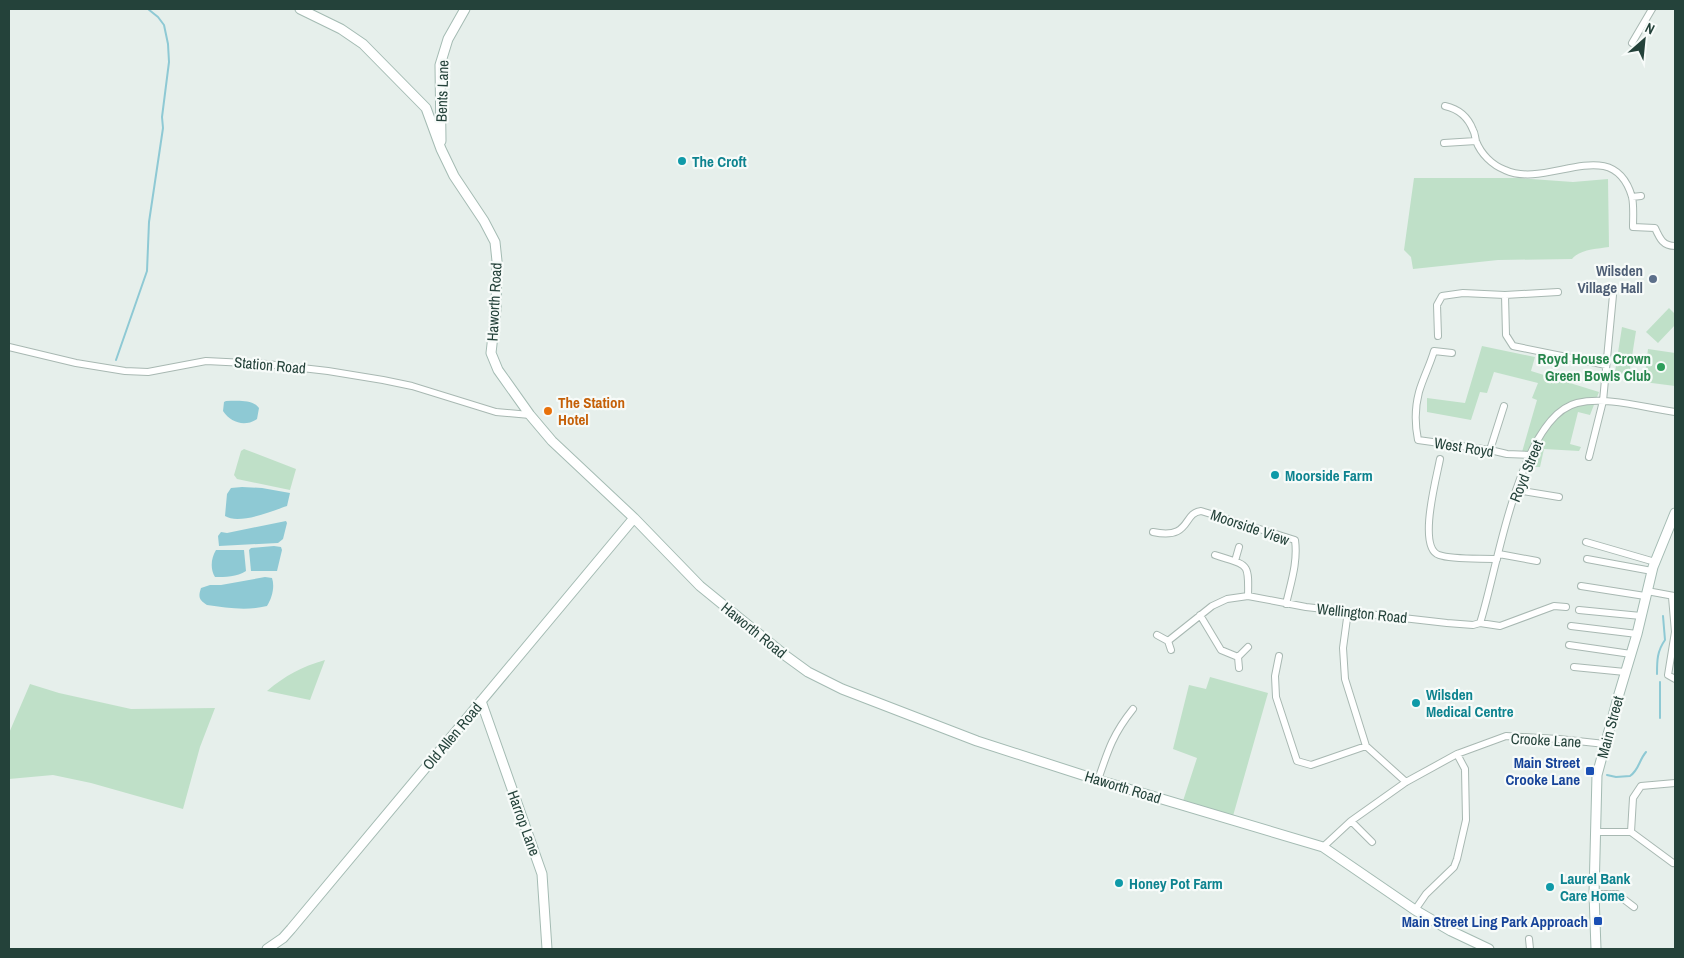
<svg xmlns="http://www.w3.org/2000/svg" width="1684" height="958" font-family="'Archivo Narrow',sans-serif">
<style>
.green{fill:#bfe0c8}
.water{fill:#8ec9d4}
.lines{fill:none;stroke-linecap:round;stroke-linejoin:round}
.stream{stroke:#8ec9d4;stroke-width:2}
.street-casing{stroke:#a8b8b2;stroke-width:8}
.secondary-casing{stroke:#a4bbb3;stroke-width:11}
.street{stroke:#fff;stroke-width:6}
.secondary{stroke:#fff;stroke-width:9}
.culture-dot{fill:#0f9aa8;stroke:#f7fbf9;stroke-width:2}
.service-dot{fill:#5c6f8a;stroke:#f7fbf9;stroke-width:2}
.leisure-dot{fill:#2e9e5b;stroke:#f7fbf9;stroke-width:2}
.food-dot{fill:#e8710a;stroke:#f7fbf9;stroke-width:2}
.transit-dot{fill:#1a4fb4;stroke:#f7fbf9;stroke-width:2}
.labels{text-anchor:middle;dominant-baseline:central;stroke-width:4.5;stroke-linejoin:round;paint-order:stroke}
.street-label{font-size:15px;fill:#24423a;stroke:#f7fbf9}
.culture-label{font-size:15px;font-weight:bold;fill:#0d838f;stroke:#f7fbf9;text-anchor:start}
.service-label{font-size:15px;font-weight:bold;fill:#4e5e75;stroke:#f7fbf9;text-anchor:end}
.leisure-label{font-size:15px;font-weight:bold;fill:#27864d;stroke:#f7fbf9;text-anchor:end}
.food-label{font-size:15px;font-weight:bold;fill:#c56008;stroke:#f7fbf9;text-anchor:start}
.transit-label{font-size:15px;font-weight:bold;fill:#164399;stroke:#f7fbf9;text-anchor:end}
</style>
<rect width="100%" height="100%" fill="#e6efeb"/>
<!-- green -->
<path class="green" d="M 1414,178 L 1517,178 L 1573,182 L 1608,179 L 1609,247 C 1597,249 1580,249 1572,259 L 1498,260 L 1413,269 L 1411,257 L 1404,250 Z
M 1669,308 L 1675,314 L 1675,325 L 1658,343 L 1646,332 Z
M 1622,327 L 1636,331 L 1630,369 L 1618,376 L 1615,372 Z
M 1482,346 L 1535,357 L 1531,371 L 1599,392 L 1590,415 L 1578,412 L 1570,444 L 1581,447 L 1579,451 L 1544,449 L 1540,467 L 1531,467 L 1537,454 L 1522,452 L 1537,400 L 1532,398 L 1538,383 L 1494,372 L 1487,393 L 1480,392 L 1471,420 L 1427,412 L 1427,398 L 1465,403 Z
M 1648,349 L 1675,353 L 1675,386 L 1644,382 Z
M 244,449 L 296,469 L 290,490 L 237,479 L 234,475 L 241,451 Z
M 325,660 L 310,700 L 267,691 C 286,675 301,667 325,660 Z
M 1210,677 L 1268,693 L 1233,816 L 1183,801 L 1197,758 L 1173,749 L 1189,685 L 1206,689 Z
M 30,684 L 59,693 L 131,709 L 215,708 L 200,747 L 183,809 L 91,783 L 53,775 L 9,779 L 9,733 Z"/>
<!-- water -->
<path class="water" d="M 226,401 C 237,401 252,399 259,408 L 257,419 C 245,427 231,423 223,411 L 224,402 Z
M 242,487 L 262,488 L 290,493 L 287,506 C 272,511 239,525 225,516 L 227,494 L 231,488 Z
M 286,521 L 287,523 L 283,539 L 278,543 L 219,546 L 218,536 L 221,532 L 227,533 Z
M 274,546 L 281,547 L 282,550 L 277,571 L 251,571 L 249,550 L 251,548 Z
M 216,550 L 244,550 L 246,571 C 237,577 225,577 215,577 C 210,569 211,558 216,550 Z
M 265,577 L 272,578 C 275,587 272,598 267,606 C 247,611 227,608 207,605 C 199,600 198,597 201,588 L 210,585 L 221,585 Z"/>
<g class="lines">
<!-- stream -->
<path class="stream" d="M 116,360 L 147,271 L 149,222 L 163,128 L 162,117 L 169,62 L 168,44 L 164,25 L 158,17 L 148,9
M 1657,674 C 1657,661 1657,651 1665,640 L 1663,616
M 1660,682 L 1660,718
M 1607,775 L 1616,777 L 1630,776 C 1639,770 1639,760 1646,752"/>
<!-- street casing -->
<g class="street-casing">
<path id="street" d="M 1632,43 L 1652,9
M 1445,106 C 1459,109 1468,117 1473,130 C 1475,133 1475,137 1476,141 C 1481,154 1492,165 1505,170 C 1548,190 1613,132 1632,197 C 1634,206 1633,218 1633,227 L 1655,228 C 1660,239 1663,246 1675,246
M 1444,143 L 1476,141
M 1632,197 L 1641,196
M 1505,295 L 1506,335 L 1513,346 L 1606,365
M 1438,336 L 1437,305 L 1442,296 L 1463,293 L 1505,295 L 1558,292
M 9,347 L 76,363 L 125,371 L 148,372 L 206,361 L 267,364 L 328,371 L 383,380 L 412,386 L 496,412 L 530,415
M 1452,353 L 1434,351 C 1430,365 1423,378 1419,392 C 1415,407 1415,425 1418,440 L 1490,450 L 1507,454 L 1530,455
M 1490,450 L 1504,406
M 1589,457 L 1603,401 L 1613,295
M 1440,459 C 1437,476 1417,548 1439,555 C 1453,560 1481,558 1497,559
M 1516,490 L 1559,497
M 1153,532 C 1192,540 1182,513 1201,511 L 1295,540 C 1298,562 1291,582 1286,604
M 1586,542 L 1655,562
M 1499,554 L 1537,561
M 1215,555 C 1248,566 1249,561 1248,596
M 1587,559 L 1652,571
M 1235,561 L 1239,547
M 1581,586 L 1645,596
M 1647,591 L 1674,596
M 1672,597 L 1675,632 L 1668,675 L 1675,679
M 1579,610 L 1641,616
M 1348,611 L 1343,648 L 1345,679 L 1366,746 L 1406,782
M 1200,615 L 1221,650 L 1238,657
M 1480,623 C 1497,572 1519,417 1577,403 C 1607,396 1645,408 1675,412
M 1571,626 L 1637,634
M 1157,635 L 1168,641 L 1171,650
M 1168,641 L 1212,606 L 1227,599 L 1248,596 L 1306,607 L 1447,623 L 1473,625 L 1480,623 L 1500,626 L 1554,606 L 1566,607
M 1569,645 L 1631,654
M 1279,656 L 1275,676 L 1276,697 L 1297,761 L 1311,765 L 1366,746
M 1574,667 L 1625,672
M 1239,668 L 1238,657 L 1248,647
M 1098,780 C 1108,750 1113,734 1133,709
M 1351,821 L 1372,842
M 1596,832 L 1631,832 L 1673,863
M 1631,832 L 1633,798 L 1641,786 L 1675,783
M 1323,847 L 1351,821 L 1406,782 L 1457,754 L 1506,736 L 1559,739 L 1605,744
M 1594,894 L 1617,894 L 1634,907
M 1415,910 L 1426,894 L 1454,867 L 1457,859 L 1466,820 L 1465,769 L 1457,754
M 1529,939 L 1530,949"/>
</g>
<!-- secondary casing -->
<g class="secondary-casing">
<path id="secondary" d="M 300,9 L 341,29 L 363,44 L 426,108 L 441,149 L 454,176 L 484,221 L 495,242 L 497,261 L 496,309 L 491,353 L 498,370 L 530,415 L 552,441 L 634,518 L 700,586 L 786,656 L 808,672 L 842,689 L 977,741 L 1098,780 L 1323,847 L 1415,910 L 1451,931 L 1489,949
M 441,141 L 440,65 L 448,39 L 465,9
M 481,701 L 542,874 L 547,949
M 267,949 L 283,938 L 291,929 L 634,518
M 1596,949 L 1594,894 L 1597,775 L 1619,694 L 1637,634 L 1653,567 L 1675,513"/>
</g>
<!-- street -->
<use href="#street" class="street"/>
<!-- secondary -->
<use href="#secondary" class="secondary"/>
</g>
<!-- markers -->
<g class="culture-dot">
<circle cx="682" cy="161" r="5"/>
<circle cx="1275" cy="475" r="5"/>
<circle cx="1416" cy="703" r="5"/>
<circle cx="1119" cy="883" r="5"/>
<circle cx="1550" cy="887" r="5"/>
</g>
<circle class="service-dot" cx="1653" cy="279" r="5"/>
<circle class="leisure-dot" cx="1661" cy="367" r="5"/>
<circle class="food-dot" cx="548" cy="411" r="5"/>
<g class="transit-dot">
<rect x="1585" y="766" width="10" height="10" rx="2.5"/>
<rect x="1593" y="916" width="10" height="10" rx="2.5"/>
</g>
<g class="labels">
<!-- street labels -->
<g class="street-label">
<text transform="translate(442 91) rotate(-88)">Bents Lane</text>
<text transform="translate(494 302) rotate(-87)">Haworth Road</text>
<text transform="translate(270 365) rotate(5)">Station Road</text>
<text transform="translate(1464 447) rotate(9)">West Royd</text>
<text transform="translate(1526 471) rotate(-68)">Royd Street</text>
<text transform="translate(1250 527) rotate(19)">Moorside View</text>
<text transform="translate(1362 613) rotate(6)">Wellington Road</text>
<text transform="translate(754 630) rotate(39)">Haworth Road</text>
<text transform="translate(1610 727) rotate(-75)">Main Street</text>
<text transform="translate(452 736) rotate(-50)">Old Allen Road</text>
<text transform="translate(1546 740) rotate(3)">Crooke Lane</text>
<text transform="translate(1123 787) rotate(17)">Haworth Road</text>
<text transform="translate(524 823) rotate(70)">Harrop Lane</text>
</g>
<!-- culture labels -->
<g class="culture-label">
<text x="692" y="161">The Croft</text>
<text x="1285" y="475">Moorside Farm</text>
<text x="1426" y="694">Wilsden<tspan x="1426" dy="17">Medical Centre</tspan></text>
<text x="1560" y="878">Laurel Bank<tspan x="1560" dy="17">Care Home</tspan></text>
<text x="1129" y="883">Honey Pot Farm</text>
</g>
<!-- service labels -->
<g class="service-label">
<text x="1643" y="270">Wilsden<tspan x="1643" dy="17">Village Hall</tspan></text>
</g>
<!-- leisure labels -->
<g class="leisure-label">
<text x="1651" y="358">Royd House Crown<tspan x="1651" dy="17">Green Bowls Club</tspan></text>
</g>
<!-- food labels -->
<g class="food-label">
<text x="558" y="402">The Station<tspan x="558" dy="17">Hotel</tspan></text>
</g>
<!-- transit labels -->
<g class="transit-label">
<text x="1580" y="762">Main Street<tspan x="1580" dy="17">Crooke Lane</tspan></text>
<text x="1588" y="921">Main Street Ling Park Approach</text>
</g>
</g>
<!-- border -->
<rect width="1684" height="958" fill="none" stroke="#24423a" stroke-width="20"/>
<!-- north arrow -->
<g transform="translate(1644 40) rotate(27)" stroke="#f7fbf9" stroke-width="4" paint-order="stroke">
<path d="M0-4L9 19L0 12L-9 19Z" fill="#24423a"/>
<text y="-8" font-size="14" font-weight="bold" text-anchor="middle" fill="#24423a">N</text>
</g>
</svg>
